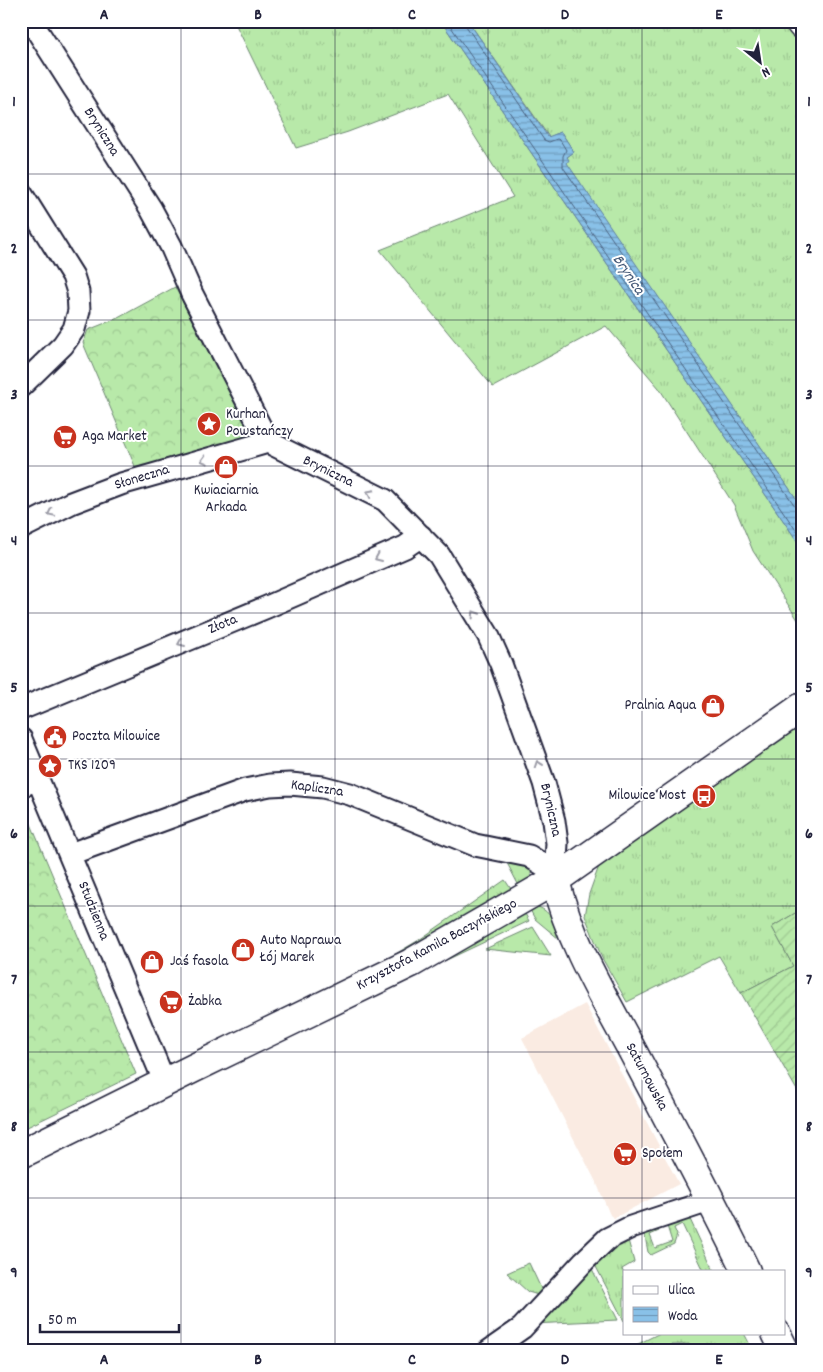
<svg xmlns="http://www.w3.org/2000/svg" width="823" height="1372" font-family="Dekko,sans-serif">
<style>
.built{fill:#faebe2}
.grass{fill:url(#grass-tufts);stroke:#6d8672}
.forest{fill:url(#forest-crowns);stroke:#6d8672}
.garden{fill:url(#garden-furrows);stroke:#6d8672}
.water{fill:url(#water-rules);stroke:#6081a3}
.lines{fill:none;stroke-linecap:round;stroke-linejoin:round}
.shore{stroke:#4b6280;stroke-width:1}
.minor-casing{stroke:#22223b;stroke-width:25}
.tertiary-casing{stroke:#22223b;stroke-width:31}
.minor{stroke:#fff;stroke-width:21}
.tertiary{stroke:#fff;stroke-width:28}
.oneway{stroke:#9c9ca7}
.grid{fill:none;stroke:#22223b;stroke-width:1;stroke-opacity:0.55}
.labels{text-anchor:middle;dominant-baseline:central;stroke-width:4;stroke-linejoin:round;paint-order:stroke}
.street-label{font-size:15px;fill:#22223b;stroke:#fff}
.poi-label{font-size:15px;fill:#22223b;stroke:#fff;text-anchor:start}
.water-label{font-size:16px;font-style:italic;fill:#465a78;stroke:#fff}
.neatline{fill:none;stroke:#22223b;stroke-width:2}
.grid-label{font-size:16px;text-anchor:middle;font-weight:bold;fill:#22223b}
</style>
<defs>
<pattern id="grass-tufts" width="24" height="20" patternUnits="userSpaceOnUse" patternTransform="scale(1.25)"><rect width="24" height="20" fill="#b8e9a9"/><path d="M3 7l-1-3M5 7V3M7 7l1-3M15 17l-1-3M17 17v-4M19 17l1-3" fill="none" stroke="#9ec892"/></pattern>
<pattern id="forest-crowns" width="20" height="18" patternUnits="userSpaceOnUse" patternTransform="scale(1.25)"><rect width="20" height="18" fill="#b8e9a9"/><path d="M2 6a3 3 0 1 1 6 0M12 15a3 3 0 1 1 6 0" fill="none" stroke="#9ec892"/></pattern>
<pattern id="garden-furrows" width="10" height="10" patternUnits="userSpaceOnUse" patternTransform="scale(1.25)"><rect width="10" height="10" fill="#b8e9a9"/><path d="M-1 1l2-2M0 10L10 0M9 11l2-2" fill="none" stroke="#9ec892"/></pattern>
<pattern id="water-rules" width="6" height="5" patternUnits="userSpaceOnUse" patternTransform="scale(1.25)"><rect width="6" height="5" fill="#89c1e8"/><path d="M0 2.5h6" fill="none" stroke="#709cbd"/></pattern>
</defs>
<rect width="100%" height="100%" fill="#fff"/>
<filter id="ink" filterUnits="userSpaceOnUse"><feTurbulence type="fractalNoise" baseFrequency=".02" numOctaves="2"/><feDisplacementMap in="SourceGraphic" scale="10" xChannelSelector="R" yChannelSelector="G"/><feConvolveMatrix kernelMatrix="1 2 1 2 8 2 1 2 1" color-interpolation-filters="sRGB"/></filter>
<g filter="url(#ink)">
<!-- built -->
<path class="built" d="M 585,1004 L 679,1184 L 614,1218 L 610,1215 L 597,1184 L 522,1038 Z"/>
<!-- grass -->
<path class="grass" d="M 234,21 L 441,21 L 802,548 L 802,626 L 753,551 L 734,505 L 659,388 L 606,326 L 493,387 L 380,250 L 513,197 L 448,94 L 348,132 L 296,148 Z
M 468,21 L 787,21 L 802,41 L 802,507 L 566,163 L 567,157 L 574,152 L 561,132 L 549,137 Z
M 802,725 L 802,909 L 772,927 L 793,966 L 741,993 L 719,956 L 627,1002 L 602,958 L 585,916 L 589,894 L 599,866 Z
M 506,861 L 527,866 L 531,870 L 531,880 L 520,888 Z
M 505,880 L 513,892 L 452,929 L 372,968 L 419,940 Z
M 538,907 C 551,911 556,926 561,937 L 559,939 L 535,919 L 529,908 Z
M 523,910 L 529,921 L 385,989 Z
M 533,927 L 551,956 L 485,949 Z
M 688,1215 L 714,1271 L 704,1271 L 682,1224 L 674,1228 L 677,1235 L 674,1244 L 651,1255 L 648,1252 L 644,1231 L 656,1227 L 659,1231 L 650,1235 L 655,1248 L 672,1242 L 667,1226 Z
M 628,1240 L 634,1262 L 622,1269 L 624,1274 L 624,1321 L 592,1259 Z
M 529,1263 L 545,1297 L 528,1292 L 507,1273 Z
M 589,1263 L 618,1320 L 532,1324 Z
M 660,1333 L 744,1333 L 753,1351 L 690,1351 L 689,1344 L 671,1345 L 671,1351 L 639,1351 L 636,1345 Z"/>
<!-- forest -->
<path class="forest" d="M 175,287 L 253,437 L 137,471 L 83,343 L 88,330 L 118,318 Z
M 21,805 L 23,805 L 136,1074 L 21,1130 Z"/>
<!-- garden -->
<path class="garden" d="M 802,909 L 802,1099 L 741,993 L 793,966 L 772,927 Z"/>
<!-- water -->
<path class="water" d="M 441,21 L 468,21 L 548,137 L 561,132 L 574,152 L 567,157 L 569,160 L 567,163 L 802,507 L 802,548 Z"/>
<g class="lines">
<!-- shore -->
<path class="shore" d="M 447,21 L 802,539
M 465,21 L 466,26 L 544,140 L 549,142 L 557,139 L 560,140 L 566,150 L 563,156 L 563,167 L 795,506 L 802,509"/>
<!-- minor casing -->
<g class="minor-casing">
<path id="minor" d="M 31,21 L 151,209 L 171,246 L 192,294 L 268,442 L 385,500 L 439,555 L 488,635 L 501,664 L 544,783 L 554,821 L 557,843 L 555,880
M 21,193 L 73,276 L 78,292 L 79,311 L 74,329 L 63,345 L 21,386
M 21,528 L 71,503 L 121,484 L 268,442
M 21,709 L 267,607 L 405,547 L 421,536
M 21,739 L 165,1083
M 21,786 L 38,779
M 70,854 L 245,790 L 270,785 L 290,784 L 323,787 L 350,794 L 475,845 L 529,856 L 545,866 L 555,880
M 489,1351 L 522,1328 L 584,1261 L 607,1239 L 631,1227 L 712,1200"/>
</g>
<!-- tertiary casing -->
<g class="tertiary-casing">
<path id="tertiary" d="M 799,21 L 802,25
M 555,880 C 570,942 603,996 633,1052 C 671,1124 710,1197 746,1271
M 21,1154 L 194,1068 L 411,963 L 555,880 L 802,707
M 776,1333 L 785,1351"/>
</g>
<!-- minor -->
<use href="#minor" class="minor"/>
<!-- tertiary -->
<use href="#tertiary" class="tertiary"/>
</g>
<!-- one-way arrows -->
<defs><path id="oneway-chevron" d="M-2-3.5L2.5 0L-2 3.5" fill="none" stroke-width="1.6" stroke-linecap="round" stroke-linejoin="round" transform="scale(1.25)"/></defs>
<g class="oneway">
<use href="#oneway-chevron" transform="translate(204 460) rotate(164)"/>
<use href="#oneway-chevron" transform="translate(370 493) rotate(-153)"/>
<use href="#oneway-chevron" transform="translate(51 513) rotate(154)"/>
<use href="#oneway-chevron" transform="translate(378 558) rotate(156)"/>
<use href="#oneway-chevron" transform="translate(475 614) rotate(-122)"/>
<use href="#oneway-chevron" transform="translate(181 643) rotate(157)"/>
<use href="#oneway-chevron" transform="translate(538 764) rotate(-109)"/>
</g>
</g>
<!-- grid -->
<path class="grid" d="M 181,21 L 181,1351M 335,21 L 335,1351M 488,21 L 488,1351M 642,21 L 642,1271M 21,174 L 802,174M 21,320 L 802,320M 21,466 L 802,466M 21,613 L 802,613M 21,759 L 802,759M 21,906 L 802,906M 21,1052 L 802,1052M 21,1198 L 802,1198M 642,1333 L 642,1351"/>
<!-- icons -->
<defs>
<g id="sight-disc" transform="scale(1.25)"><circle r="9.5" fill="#c8321e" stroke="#fff"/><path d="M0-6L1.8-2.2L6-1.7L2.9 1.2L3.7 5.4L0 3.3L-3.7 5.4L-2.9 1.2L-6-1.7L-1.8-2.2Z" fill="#fff"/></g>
<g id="supermarket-disc" transform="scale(1.25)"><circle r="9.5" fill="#c8321e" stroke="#fff"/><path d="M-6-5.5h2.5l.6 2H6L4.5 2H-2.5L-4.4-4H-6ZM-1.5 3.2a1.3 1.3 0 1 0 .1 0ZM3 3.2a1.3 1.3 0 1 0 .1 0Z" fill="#fff"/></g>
<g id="shop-disc" transform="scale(1.25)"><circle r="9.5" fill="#c8321e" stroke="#fff"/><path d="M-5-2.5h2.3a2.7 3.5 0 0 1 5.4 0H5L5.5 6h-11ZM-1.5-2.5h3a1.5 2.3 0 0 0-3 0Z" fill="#fff"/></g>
<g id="civic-disc" transform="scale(1.25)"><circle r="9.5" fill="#c8321e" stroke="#fff"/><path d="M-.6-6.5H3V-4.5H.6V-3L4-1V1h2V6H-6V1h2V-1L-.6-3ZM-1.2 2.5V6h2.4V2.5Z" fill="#fff"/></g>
<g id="bus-disc" transform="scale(1.25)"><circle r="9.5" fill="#c8321e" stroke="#fff"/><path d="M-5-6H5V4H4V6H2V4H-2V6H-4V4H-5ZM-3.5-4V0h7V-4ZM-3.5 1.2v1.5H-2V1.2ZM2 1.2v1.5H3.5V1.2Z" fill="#fff"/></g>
</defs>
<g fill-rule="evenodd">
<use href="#sight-disc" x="209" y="424"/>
<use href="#supermarket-disc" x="65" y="437"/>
<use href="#shop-disc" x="226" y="467"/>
<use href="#shop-disc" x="713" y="706"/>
<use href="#civic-disc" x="55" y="737"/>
<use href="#sight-disc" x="50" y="766"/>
<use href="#bus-disc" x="704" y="796"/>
<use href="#shop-disc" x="243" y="950"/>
<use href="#shop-disc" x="152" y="962"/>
<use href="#supermarket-disc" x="171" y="1002"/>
<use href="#supermarket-disc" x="625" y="1154"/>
</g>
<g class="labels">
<!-- street labels -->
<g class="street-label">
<text transform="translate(101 132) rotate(58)">Bryniczna</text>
<text transform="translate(328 472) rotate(26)">Bryniczna</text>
<text transform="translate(142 478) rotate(-17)">Słoneczna</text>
<text transform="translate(223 625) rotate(-23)">Złota</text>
<text transform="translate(317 789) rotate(8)">Kapliczna</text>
<text transform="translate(550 810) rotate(77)">Bryniczna</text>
<text transform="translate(93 911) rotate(68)">Studzienna</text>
<text transform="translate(437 945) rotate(-28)">Krzysztofa Kamila Baczyńskiego</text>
<text transform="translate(646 1077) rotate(62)">Saturnowska</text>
</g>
<!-- poi labels -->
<g class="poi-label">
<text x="226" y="415">Kurhan<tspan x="226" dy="17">Powstańczy</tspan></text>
<text x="82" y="437">Aga Market</text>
<text x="226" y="491" text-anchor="middle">Kwiaciarnia<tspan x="226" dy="17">Arkada</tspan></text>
<text x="696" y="706" text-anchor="end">Pralnia Aqua</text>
<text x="72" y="737">Poczta Milowice</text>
<text x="68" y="766">TKS 1209</text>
<text x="686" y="796" text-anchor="end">Milowice Most</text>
<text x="260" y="941">Auto Naprawa<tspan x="260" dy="17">Łój Marek</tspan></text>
<text x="170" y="962">Jaś fasola</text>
<text x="188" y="1002">Żabka</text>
<text x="642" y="1154">Społem</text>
</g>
<!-- water labels -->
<g class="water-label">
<text transform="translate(628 275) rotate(56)">Brynica</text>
</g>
</g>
<!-- margin -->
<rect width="823" height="1372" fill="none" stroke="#fff" stroke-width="55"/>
<!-- legend -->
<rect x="623" y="1270" width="162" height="65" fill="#ffffff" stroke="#a7a7b1"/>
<rect x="633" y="1286" width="25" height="8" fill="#ffffff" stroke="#a7a7b1"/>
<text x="668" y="1294" font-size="15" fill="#22223b">Ulica</text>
<rect x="633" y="1307" width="25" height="15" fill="url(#water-rules)" stroke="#a7a7b1"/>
<text x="668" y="1320" font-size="15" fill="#22223b">Woda</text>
<!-- north arrow -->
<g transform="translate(760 62) rotate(150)" stroke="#ffffff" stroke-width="4" paint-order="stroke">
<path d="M0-4L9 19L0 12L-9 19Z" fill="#22223b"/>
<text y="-8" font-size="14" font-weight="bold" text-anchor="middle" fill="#22223b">N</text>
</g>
<!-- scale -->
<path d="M40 1324v8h139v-8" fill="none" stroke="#22223b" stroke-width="2.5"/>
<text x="48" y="1324" font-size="15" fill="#22223b" stroke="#ffffff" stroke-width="4" paint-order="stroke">50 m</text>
<rect x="28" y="28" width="768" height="1316" class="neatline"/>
<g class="grid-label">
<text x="104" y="19">A</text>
<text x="258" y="19">B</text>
<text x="412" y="19">C</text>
<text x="565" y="19">D</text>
<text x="719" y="19">E</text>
<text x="14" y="106">1</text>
<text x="809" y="106">1</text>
<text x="14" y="253">2</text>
<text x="809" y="253">2</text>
<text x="14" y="399">3</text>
<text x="809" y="399">3</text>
<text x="14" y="545">4</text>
<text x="809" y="545">4</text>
<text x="14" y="692">5</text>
<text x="809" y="692">5</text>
<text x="14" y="838">6</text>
<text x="809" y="838">6</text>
<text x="14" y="984">7</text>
<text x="809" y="984">7</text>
<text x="14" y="1131">8</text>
<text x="809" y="1131">8</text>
<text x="14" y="1277">9</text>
<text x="809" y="1277">9</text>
<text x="104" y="1364">A</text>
<text x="258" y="1364">B</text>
<text x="412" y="1364">C</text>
<text x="565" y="1364">D</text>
<text x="719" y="1364">E</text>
</g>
</svg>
